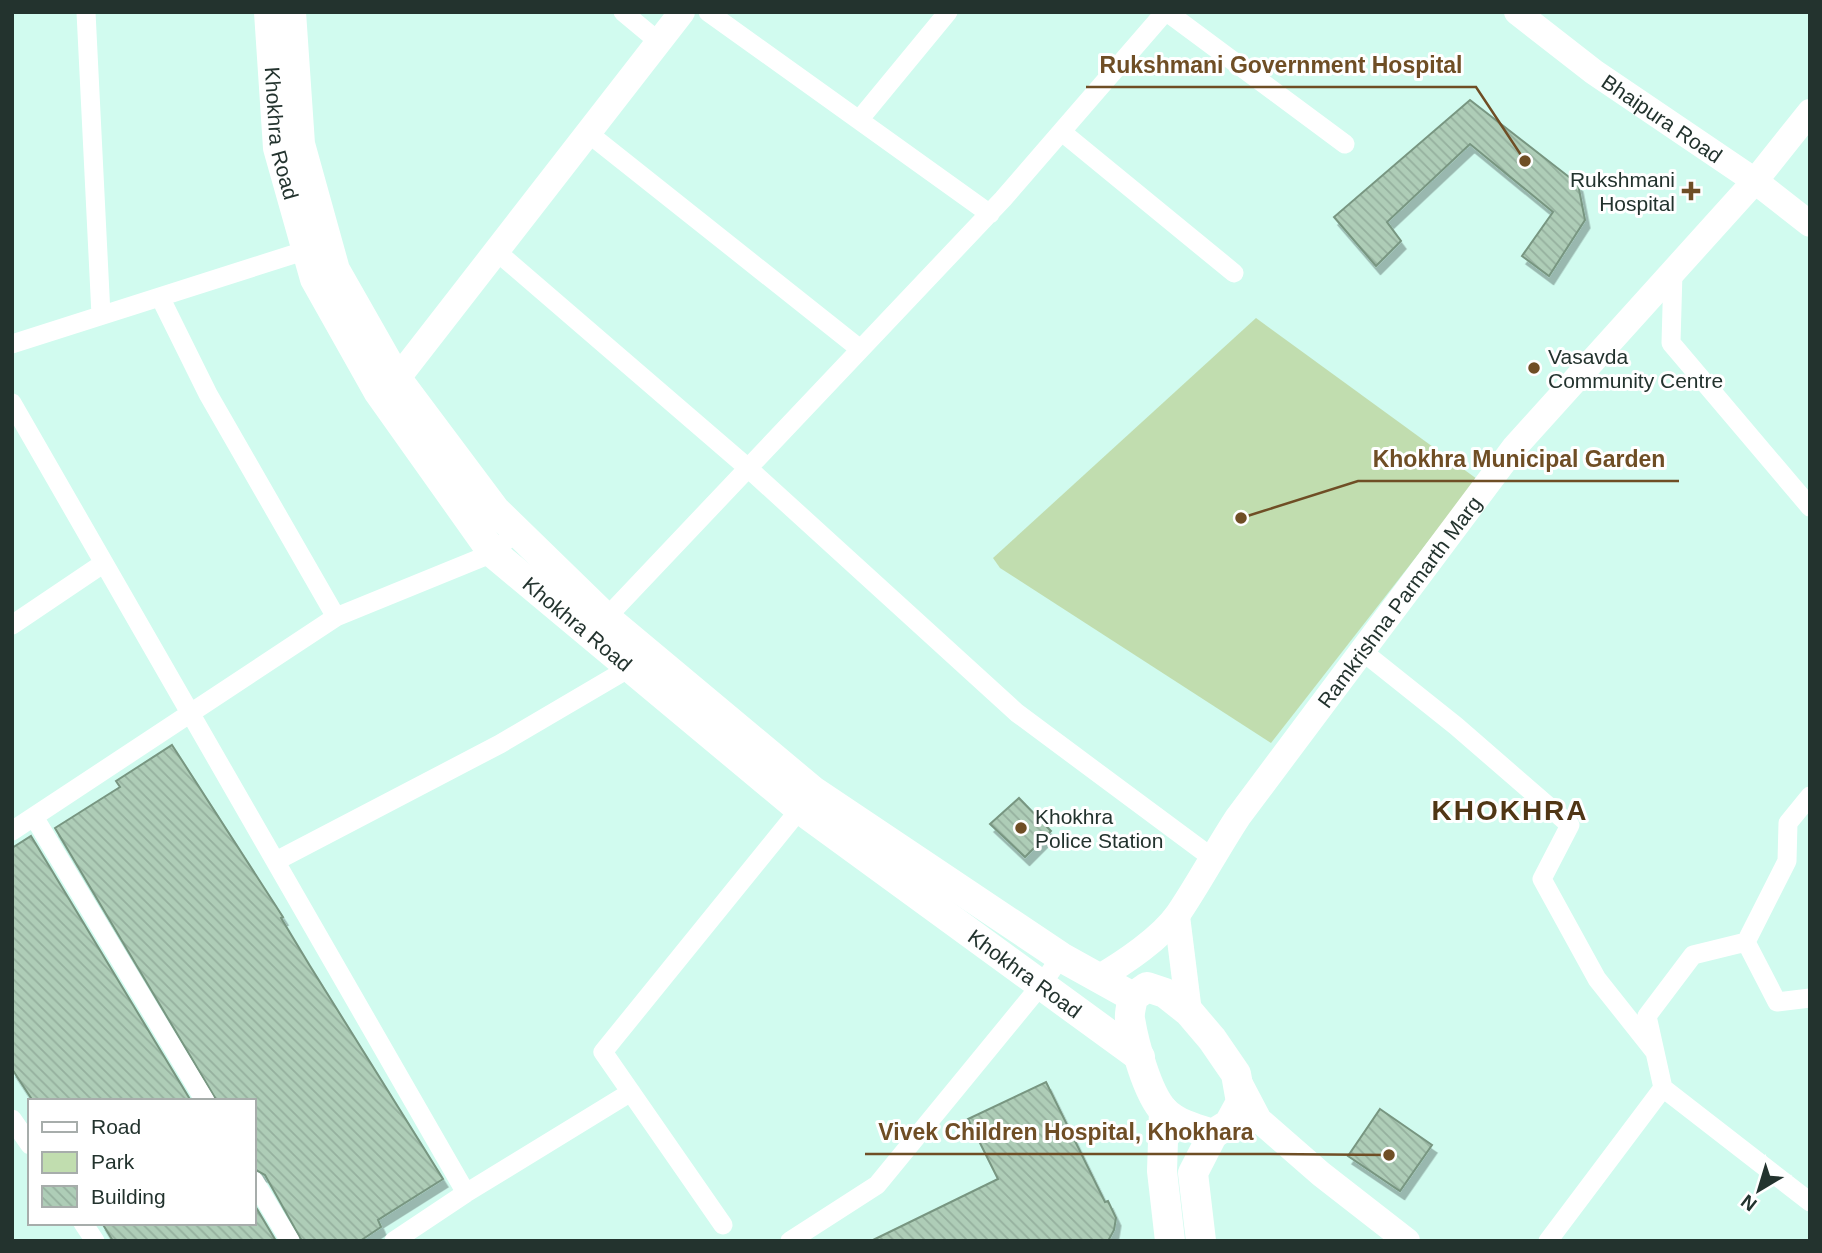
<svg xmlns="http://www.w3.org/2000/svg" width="1822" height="1253" font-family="Helvetica,sans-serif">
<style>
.green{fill:#c1ddaf}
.building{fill:url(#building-back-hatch);stroke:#789681;stroke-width:2;filter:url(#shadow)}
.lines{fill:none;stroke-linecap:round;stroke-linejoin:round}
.street{stroke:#fff;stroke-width:19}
.secondary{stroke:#fff;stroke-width:26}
.primary{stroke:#fff;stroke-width:30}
.poi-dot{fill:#6f4e25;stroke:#fff;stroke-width:2.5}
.labels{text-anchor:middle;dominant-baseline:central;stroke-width:6;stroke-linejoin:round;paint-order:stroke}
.street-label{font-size:21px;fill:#23332e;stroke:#fff}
.poi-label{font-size:21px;fill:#23332e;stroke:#fff;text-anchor:start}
.district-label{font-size:28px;font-weight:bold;letter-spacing:2px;fill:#503615;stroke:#fff}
.leader{fill:none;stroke:#6f4e25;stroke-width:2.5}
.callout-dot{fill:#6f4e25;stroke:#fff;stroke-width:2.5}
.callout-label{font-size:23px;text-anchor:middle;font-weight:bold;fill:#6f4e25;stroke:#fff;stroke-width:6;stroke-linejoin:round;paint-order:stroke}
</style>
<defs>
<pattern id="building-back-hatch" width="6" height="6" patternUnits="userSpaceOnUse" patternTransform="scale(1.75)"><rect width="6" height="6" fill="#aecdb7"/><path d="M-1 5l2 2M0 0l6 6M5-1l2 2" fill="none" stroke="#95b09e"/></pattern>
<filter id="shadow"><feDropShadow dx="4.5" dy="8" stdDeviation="0" flood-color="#0004"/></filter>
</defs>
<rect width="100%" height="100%" fill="#d1fbef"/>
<!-- green -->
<path class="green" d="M 1256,318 L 1477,479 L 1271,743 L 1000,568 L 993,558 Z"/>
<!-- building -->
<path class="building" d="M 1470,100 L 1578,184 L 1585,220 L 1549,276 L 1522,256 L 1553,212 L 1470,144 L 1387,222 L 1401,241 L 1376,266 L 1334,217 Z
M 172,745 L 283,917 L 281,918 L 310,966 L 443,1179 L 378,1220 L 381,1227 L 360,1241 L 302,1241 L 265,1175 L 254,1169 L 254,1101 L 217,1101 L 55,828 L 120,787 L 116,781 Z
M 1019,798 L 1051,831 L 1025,857 L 990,824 Z
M 31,836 L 191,1101 L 33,1101 L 12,1069 L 12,848 Z
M 1046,1082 L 1105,1202 L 1108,1201 L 1116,1218 L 1114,1230 L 1108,1241 L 871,1241 L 998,1179 L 968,1119 Z
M 1380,1109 L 1432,1145 L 1400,1191 L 1348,1156 Z
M 254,1204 L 276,1241 L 113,1241 L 102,1223 L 254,1223 Z"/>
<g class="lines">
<!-- street -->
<path class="street" d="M 86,12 L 101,315
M 623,12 L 659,42
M 708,12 L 990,214
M 1167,12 L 1345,144
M 859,120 L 948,12
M 1062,132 L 1234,273
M 588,133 L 860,349
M 496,251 L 748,468 L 1017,713 L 1211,857
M 1673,272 L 1671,343 L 1810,507
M 160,297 L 208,394 L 336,617
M 12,344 L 307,250
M 12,403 L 466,1193
M 606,618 L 1003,199 L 1165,12
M 12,625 L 104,563
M 1362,651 L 1456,726 L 1570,825 L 1542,879 L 1597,979 L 1655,1052
M 1810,796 L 1788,823 L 1787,861 L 1746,942 L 1777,1002 L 1810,998
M 34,817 L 205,1101
M 12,831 L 336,617 L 493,553 L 516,531
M 276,861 L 500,744 L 631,667
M 1663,1088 L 1810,1202
M 12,1119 L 30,1145
M 254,1181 L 290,1241
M 83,1223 L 95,1241
M 723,1225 L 603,1052 L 800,809
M 394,1241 L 466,1193 L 631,1092
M 790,1241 L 877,1185 L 1041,985 L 1061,957
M 1548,1241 L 1663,1088 L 1647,1016 L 1693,955 L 1746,942"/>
<!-- secondary -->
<g class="secondary">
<path id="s1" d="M 1517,12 L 1594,72 L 1755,181 L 1810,224"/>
<path d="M 397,379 L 682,12"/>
<path d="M 1177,916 L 1189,1012"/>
<path id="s2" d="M 1098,978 C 1124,963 1161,938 1178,914 C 1199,883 1217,849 1238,817 L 1514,448 L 1755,181 L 1810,112"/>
<path d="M 1238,1080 L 1259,1120 L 1321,1174 L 1407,1241"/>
</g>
<!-- primary -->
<g class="primary">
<path id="s3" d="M 269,12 L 278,148 L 315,279 L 378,391 L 493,553 L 800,809 L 1140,1057"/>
<path d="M 291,12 L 300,144 L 335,270 L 397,379 L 495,510 L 606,618 L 813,791 L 1061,957 L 1133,997"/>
<path d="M 1147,987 L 1165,993 L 1189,1012 L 1212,1039 L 1236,1074 L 1241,1102 L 1229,1124 L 1213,1134 C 1196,1129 1177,1124 1164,1111 C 1147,1093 1134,1043 1130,1019 C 1129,1012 1132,1004 1133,997 Z"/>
<path d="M 1164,1111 L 1162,1171 L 1170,1241"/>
<path d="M 1201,1241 L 1193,1173 L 1213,1134"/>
</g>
</g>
<!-- markers -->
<g class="poi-dot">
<path d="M1687.5 180.5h7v7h7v7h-7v7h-7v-7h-7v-7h7z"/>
<circle cx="1534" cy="368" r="7"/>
<circle cx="1021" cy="828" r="7"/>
</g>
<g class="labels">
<!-- street labels -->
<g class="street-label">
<text stroke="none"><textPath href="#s1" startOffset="180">Bhaipura Road</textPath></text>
<text stroke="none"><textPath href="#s3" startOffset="122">Khokhra Road</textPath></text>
<text stroke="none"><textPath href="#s2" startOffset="486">Ramkrishna Parmarth Marg</textPath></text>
<text stroke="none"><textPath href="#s3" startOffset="710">Khokhra Road</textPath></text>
<text stroke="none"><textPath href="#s3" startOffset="1278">Khokhra Road</textPath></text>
</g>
<!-- poi labels -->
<g class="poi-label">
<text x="1675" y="179" text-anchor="end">Rukshmani<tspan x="1675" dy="24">Hospital</tspan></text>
<text x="1548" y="356">Vasavda<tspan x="1548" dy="24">Community Centre</tspan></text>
<text x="1035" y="816">Khokhra<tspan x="1035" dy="24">Police Station</tspan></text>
</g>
<!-- district labels -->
<g class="district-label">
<text x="1510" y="810">KHOKHRA</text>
</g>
</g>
<!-- callouts -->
<path class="leader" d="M1525 161L1476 87H1086M1241 518L1358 481H1679M1389 1155L1268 1154H865"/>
<g class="callout-dot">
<circle cx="1525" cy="161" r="7"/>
<circle cx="1241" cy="518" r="7"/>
<circle cx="1389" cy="1155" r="7"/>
</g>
<g class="callout-label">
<text x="1281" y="73">Rukshmani Government Hospital</text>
<text x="1519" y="467">Khokhra Municipal Garden</text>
<text x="1066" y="1140">Vivek Children Hospital, Khokhara</text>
</g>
<!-- border -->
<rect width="1822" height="1253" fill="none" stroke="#23332e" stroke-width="28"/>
<!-- legend -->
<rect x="28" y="1099" width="228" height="126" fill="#ffffff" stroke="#a7adab" stroke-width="2"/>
<rect x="42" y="1122" width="35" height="10" fill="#ffffff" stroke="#a7adab" stroke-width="2"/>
<text x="91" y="1134" font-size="21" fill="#23332e">Road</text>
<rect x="42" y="1152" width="35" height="21" fill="#c1ddaf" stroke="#a7adab" stroke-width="2"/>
<text x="91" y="1169" font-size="21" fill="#23332e">Park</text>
<rect x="42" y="1186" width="35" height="21" fill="url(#building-back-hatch)" stroke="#a7adab" stroke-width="2"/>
<text x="91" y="1204" font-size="21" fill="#23332e">Building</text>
<!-- north arrow -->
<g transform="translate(1759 1190) rotate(218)" stroke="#ffffff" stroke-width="5" paint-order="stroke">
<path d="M0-5L12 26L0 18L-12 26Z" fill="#23332e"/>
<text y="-10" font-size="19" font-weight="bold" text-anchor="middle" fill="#23332e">N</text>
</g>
</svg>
